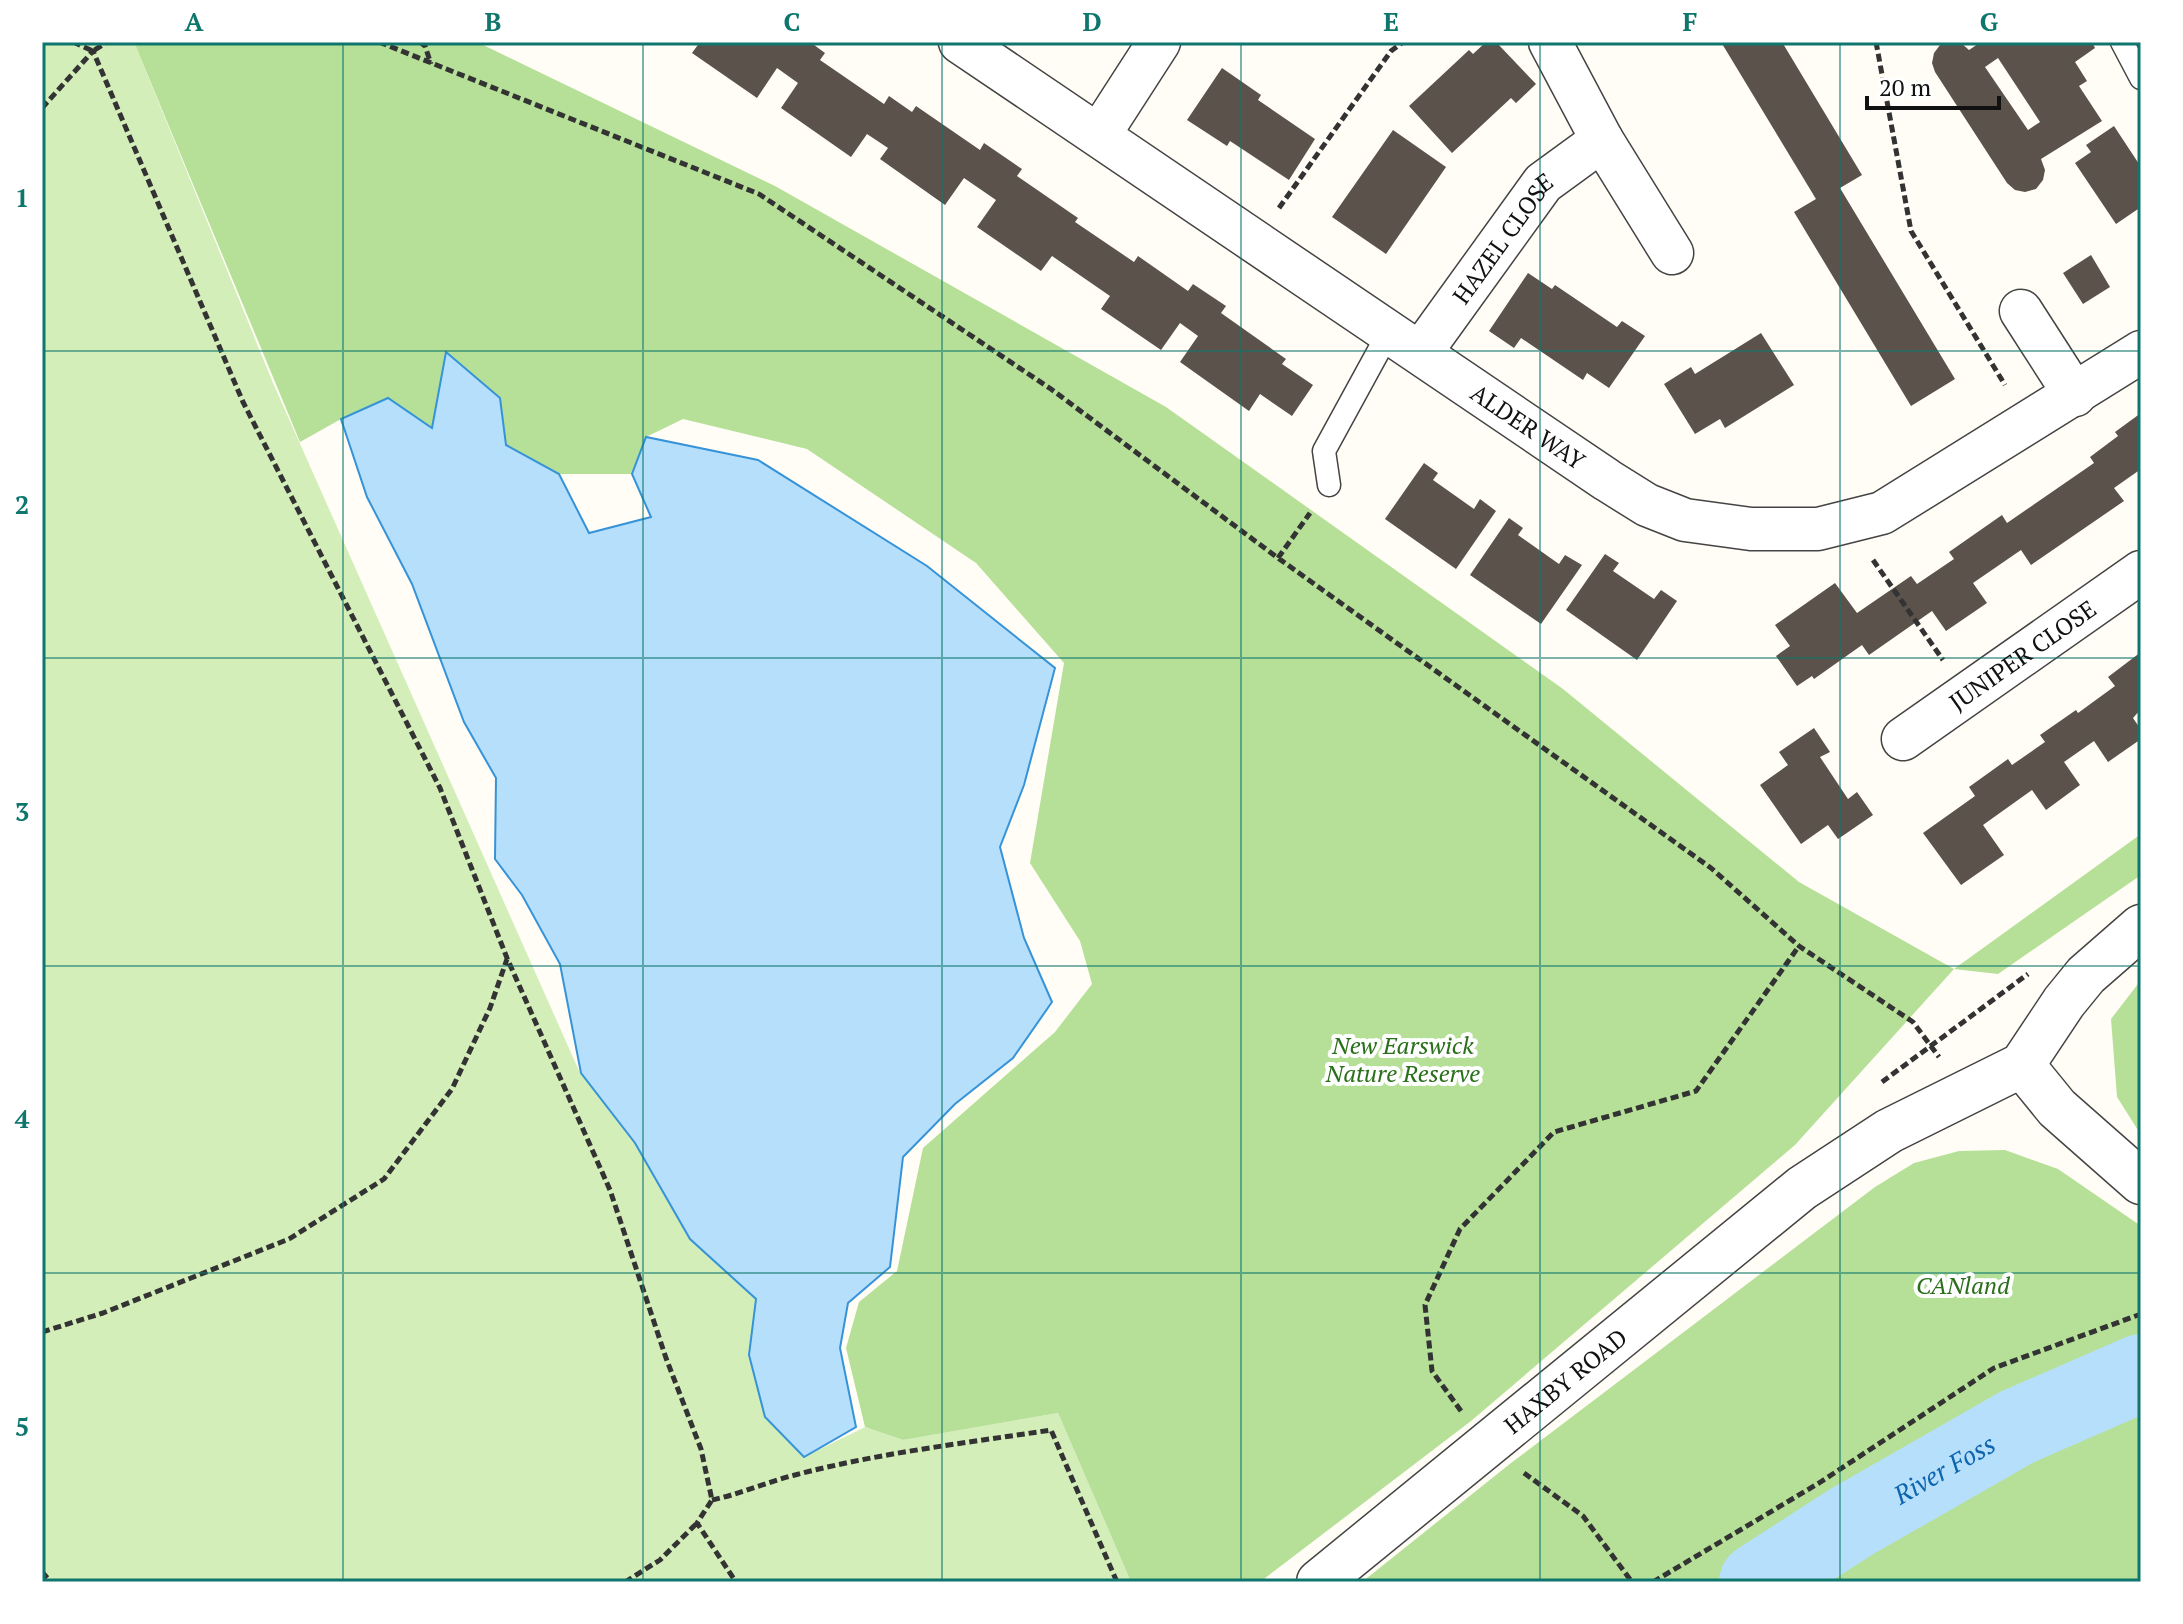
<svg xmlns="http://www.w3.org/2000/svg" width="2183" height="1624" font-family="'PT Serif',serif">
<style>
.green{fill:#d4eeba}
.forest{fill:#b6e098}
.water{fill:#b5dffb;stroke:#3693d8;stroke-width:2}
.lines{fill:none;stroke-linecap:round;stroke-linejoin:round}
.river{stroke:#b5dffb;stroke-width:78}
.building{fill:#5b524c;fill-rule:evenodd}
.service-casing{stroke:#444;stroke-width:25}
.minor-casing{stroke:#444;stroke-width:45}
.tertiary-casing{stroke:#444;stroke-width:47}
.path{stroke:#333;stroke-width:5;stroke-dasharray:8 4;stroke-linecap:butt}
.service{stroke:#fff;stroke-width:22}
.minor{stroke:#fff;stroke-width:42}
.tertiary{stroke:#fff;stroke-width:44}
.grid{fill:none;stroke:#0f766e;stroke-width:2;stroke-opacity:0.55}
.labels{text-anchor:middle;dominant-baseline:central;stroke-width:8;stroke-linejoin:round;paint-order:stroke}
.street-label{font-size:24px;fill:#111;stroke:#fff}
.park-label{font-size:24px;font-style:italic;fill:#2a6f1a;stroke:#fff}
.water-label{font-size:26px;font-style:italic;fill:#0e65af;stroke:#fff}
.neatline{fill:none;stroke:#0f766e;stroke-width:3}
.grid-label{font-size:26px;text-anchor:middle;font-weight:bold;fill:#0f766e}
</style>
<rect width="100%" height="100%" fill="#fffdf5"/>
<!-- green -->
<path class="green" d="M 42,42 L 134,42 L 273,383 L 580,1073 L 635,1143 L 690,1239 L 756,1300 L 749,1355 L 804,1457 L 865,1427 L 903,1440 L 1058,1413 L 1131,1582 L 42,1582 Z"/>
<!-- forest -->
<path class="forest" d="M 134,42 L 477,42 L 775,186 L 1166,407 L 1563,689 L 1799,882 L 1954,969 L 2141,834 L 2141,875 L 1998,974 L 1954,969 L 1795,1145 L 1471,1421 L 1260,1582 L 1131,1582 L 1058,1413 L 903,1440 L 865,1427 L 846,1348 L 859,1302 L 897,1271 L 923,1148 L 1055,1032 L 1092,984 L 1080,941 L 1030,863 L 1064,663 L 976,563 L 807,449 L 683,419 L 646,437 L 632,474 L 559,474 L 506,445 L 500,398 L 445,353 L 432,429 L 341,419 L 300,442 Z
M 2141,980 L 2141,1135 L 2117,1097 L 2111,1019 Z
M 2005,1150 L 2058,1169 L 2141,1226 L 2141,1343 L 2031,1396 L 1934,1452 L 1727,1582 L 1362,1582 L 1511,1463 L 1875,1187 L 1914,1163 L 1959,1151 Z
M 2141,1398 L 2141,1582 L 1823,1582 L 1951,1489 L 2062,1431 Z"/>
<!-- water -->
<path class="water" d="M 446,352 L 500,398 L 506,445 L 559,474 L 589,533 L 651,517 L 632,474 L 646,437 L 758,460 L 927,566 L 1055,668 L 1024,785 L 1000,847 L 1024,938 L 1052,1002 L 1013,1058 L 955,1104 L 903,1157 L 890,1267 L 848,1303 L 840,1348 L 856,1427 L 804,1457 L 765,1417 L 749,1355 L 756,1299 L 690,1239 L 635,1143 L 581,1073 L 560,964 L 522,895 L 495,859 L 496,778 L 464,722 L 412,584 L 367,497 L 341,419 L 388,398 L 432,428 Z"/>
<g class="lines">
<!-- river -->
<path class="river" id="s1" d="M 1758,1582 L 1851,1522 L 2017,1427 L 2141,1373"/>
</g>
<!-- building -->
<path class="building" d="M 700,42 L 810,42 L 825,53 L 820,60 L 884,104 L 889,96 L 912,112 L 916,106 L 980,150 L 984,143 L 1022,169 L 1017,176 L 1078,218 L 1075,222 L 1134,262 L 1138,256 L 1188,291 L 1193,284 L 1226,306 L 1221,313 L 1286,359 L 1282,364 L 1313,385 L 1292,416 L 1260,394 L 1249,411 L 1180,362 L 1198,336 L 1180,323 L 1161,350 L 1101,309 L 1110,296 L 1052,256 L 1041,271 L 977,227 L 996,200 L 964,178 L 945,205 L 880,159 L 888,148 L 867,134 L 851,157 L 781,108 L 798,83 L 777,68 L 757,98 L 692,53 Z
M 1486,42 L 1496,42 L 1536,84 L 1516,103 L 1511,98 L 1452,153 L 1409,106 L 1469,50 L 1473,54 Z
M 1721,42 L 1782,42 L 1862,175 L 1840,188 L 1955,379 L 1911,406 L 1794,212 L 1816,199 Z
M 1949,42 L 1961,43 L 1969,50 L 1981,42 L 2092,42 L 2095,48 L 2075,62 L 2087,81 L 2079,86 L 2102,121 L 2041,159 L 2045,170 L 2043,180 L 2036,189 L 2025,192 L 2015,190 L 2007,183 L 1935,72 L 1932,63 L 1934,53 L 1940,45 ZM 1998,58 L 2040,122 L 2028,130 L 1985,67 Z
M 1222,68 L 1261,95 L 1258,100 L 1315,139 L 1289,180 L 1230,141 L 1227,146 L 1187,120 Z
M 2114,126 L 2141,167 L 2141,207 L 2116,224 L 2075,163 L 2091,152 L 2086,145 Z
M 1393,130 L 1446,167 L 1386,254 L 1332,217 Z
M 2091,255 L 2110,287 L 2083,304 L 2063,273 Z
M 1528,273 L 1552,289 L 1555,285 L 1617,327 L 1622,321 L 1645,336 L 1609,388 L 1587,373 L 1583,380 L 1521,338 L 1514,348 L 1489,331 Z
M 1761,333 L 1794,385 L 1725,428 L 1720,419 L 1695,434 L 1664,384 L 1691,367 L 1695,374 Z
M 2141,413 L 2141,469 L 2114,488 L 2124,501 L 2031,565 L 2021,550 L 1973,583 L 1987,603 L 1946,631 L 1932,611 L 1869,655 L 1862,645 L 1814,679 L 1812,676 L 1797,686 L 1776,656 L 1790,646 L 1775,625 L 1835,583 L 1857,613 L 1911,576 L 1917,584 L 1954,559 L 1949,552 L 2002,515 L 2007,523 L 2094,463 L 2090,457 L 2118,436 L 2115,432 Z
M 1424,463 L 1438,473 L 1433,480 L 1474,509 L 1480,499 L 1496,511 L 1456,569 L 1385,519 Z
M 1509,518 L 1523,528 L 1518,535 L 1559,564 L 1565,555 L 1582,565 L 1541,624 L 1470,575 Z
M 1605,554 L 1619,563 L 1613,571 L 1654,599 L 1661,590 L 1677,601 L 1637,660 L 1566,610 Z
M 2141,652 L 2141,709 L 2133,718 L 2141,730 L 2141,739 L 2108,762 L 2094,741 L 2064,762 L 2080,785 L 2046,810 L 2032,790 L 1983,825 L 2004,855 L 1961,885 L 1923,833 L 1975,796 L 1969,787 L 2008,759 L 2012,765 L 2045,742 L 2040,735 L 2076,710 L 2078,713 L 2115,686 L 2108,677 Z
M 1814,728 L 1830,752 L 1820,757 L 1848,799 L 1857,792 L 1873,815 L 1838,839 L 1828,825 L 1801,844 L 1760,785 L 1788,765 L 1779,752 Z"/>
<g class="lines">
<!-- service casing -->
<g class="service-casing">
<path id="service" d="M 2122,42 L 2141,78
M 1329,485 L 1324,451 L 1389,332"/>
</g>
<!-- minor casing -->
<g class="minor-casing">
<g id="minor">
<path id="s2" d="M 960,42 L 1607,480 L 1647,505 L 1685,520 L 1751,529 L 1818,529 L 1882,513 L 2141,352"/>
<path d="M 1550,42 L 1602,140"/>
<path d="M 1099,135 L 1159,42"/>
<path d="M 2021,311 L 2075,395"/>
<path id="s3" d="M 1421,352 L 1543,183 L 1602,140 L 1672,253"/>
<path id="s4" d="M 1903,739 L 2141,572"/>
</g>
</g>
<!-- tertiary casing -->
<g class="tertiary-casing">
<g id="tertiary">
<path d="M 2022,1065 L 2057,1108 L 2141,1182"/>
<path id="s5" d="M 1319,1582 L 1802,1188 L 1889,1131 L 2022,1065 L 2064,1002 L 2086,975 L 2141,927"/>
</g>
</g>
<!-- path -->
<path class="path" d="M 73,42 L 93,51 L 107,42
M 379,42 L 759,194 L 1051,389 L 1278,558 L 1711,868 L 1799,946 L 1913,1022 L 1939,1057
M 420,42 L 425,46 L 431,64
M 1876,42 L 1911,231 L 2005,385
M 42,108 L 93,51 L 243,402 L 440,788 L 507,958 L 610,1190 L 666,1358 L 701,1449 L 712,1500 L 697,1523 L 736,1582
M 1279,208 L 1391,51 L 1403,42
M 1278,558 L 1310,513
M 1873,560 L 1943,660
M 1882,1082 L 2028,974
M 42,1332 L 103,1313 L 289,1239 L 384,1179 L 452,1089 L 490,1008 L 507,959
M 1461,1411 L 1432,1371 L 1425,1305 L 1460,1229 L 1554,1132 L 1696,1091 L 1799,946
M 1524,1473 L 1583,1516 L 1632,1582
M 712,1500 C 740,1494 767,1482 795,1475 C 878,1453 966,1443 1051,1430 L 1117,1582
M 42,1572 L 51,1582
M 625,1582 L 660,1560 L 697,1523
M 1653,1582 L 1819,1483 L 1994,1368 L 2141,1314"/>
<!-- service -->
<use href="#service" class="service"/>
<!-- minor -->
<use href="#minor" class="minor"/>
<!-- tertiary -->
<use href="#tertiary" class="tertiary"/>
</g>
<!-- grid -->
<path class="grid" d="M 343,42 L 343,1582M 643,42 L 643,1582M 942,42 L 942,1582M 1241,42 L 1241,1582M 1540,42 L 1540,1582M 1840,42 L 1840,1582M 42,351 L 2141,351M 42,658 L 2141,658M 42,966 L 2141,966M 42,1273 L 2141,1273"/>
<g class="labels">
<!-- street labels -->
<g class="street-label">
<text stroke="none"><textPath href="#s3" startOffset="140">HAZEL CLOSE</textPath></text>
<text stroke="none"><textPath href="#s2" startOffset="686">ALDER WAY</textPath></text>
<text stroke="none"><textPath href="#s4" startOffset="146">JUNIPER CLOSE</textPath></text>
<text stroke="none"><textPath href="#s5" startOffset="318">HAXBY ROAD</textPath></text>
</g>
<!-- park labels -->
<g class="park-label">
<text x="1403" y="1045">New Earswick<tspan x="1403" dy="28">Nature Reserve</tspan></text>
<text x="1963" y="1285">CANland</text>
</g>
<!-- water labels -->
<g class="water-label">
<text stroke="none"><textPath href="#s1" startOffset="218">River Foss</textPath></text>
</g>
</g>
<!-- border -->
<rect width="2183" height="1624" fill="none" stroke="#ffffff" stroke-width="88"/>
<!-- scale -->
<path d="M1867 96v12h132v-12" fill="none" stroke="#111111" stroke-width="4"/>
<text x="1879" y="96" font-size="24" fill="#111111" stroke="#ffffff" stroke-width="6" paint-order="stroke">20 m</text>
<rect x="44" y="44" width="2095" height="1536" class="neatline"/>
<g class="grid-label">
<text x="194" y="31">A</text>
<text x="493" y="31">B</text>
<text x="792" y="31">C</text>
<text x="1092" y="31">D</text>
<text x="1391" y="31">E</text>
<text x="1690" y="31">F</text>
<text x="1989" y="31">G</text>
<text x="22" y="207">1</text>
<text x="22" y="514">2</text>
<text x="22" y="821">3</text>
<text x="22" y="1128">4</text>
<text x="22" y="1436">5</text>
</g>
</svg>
